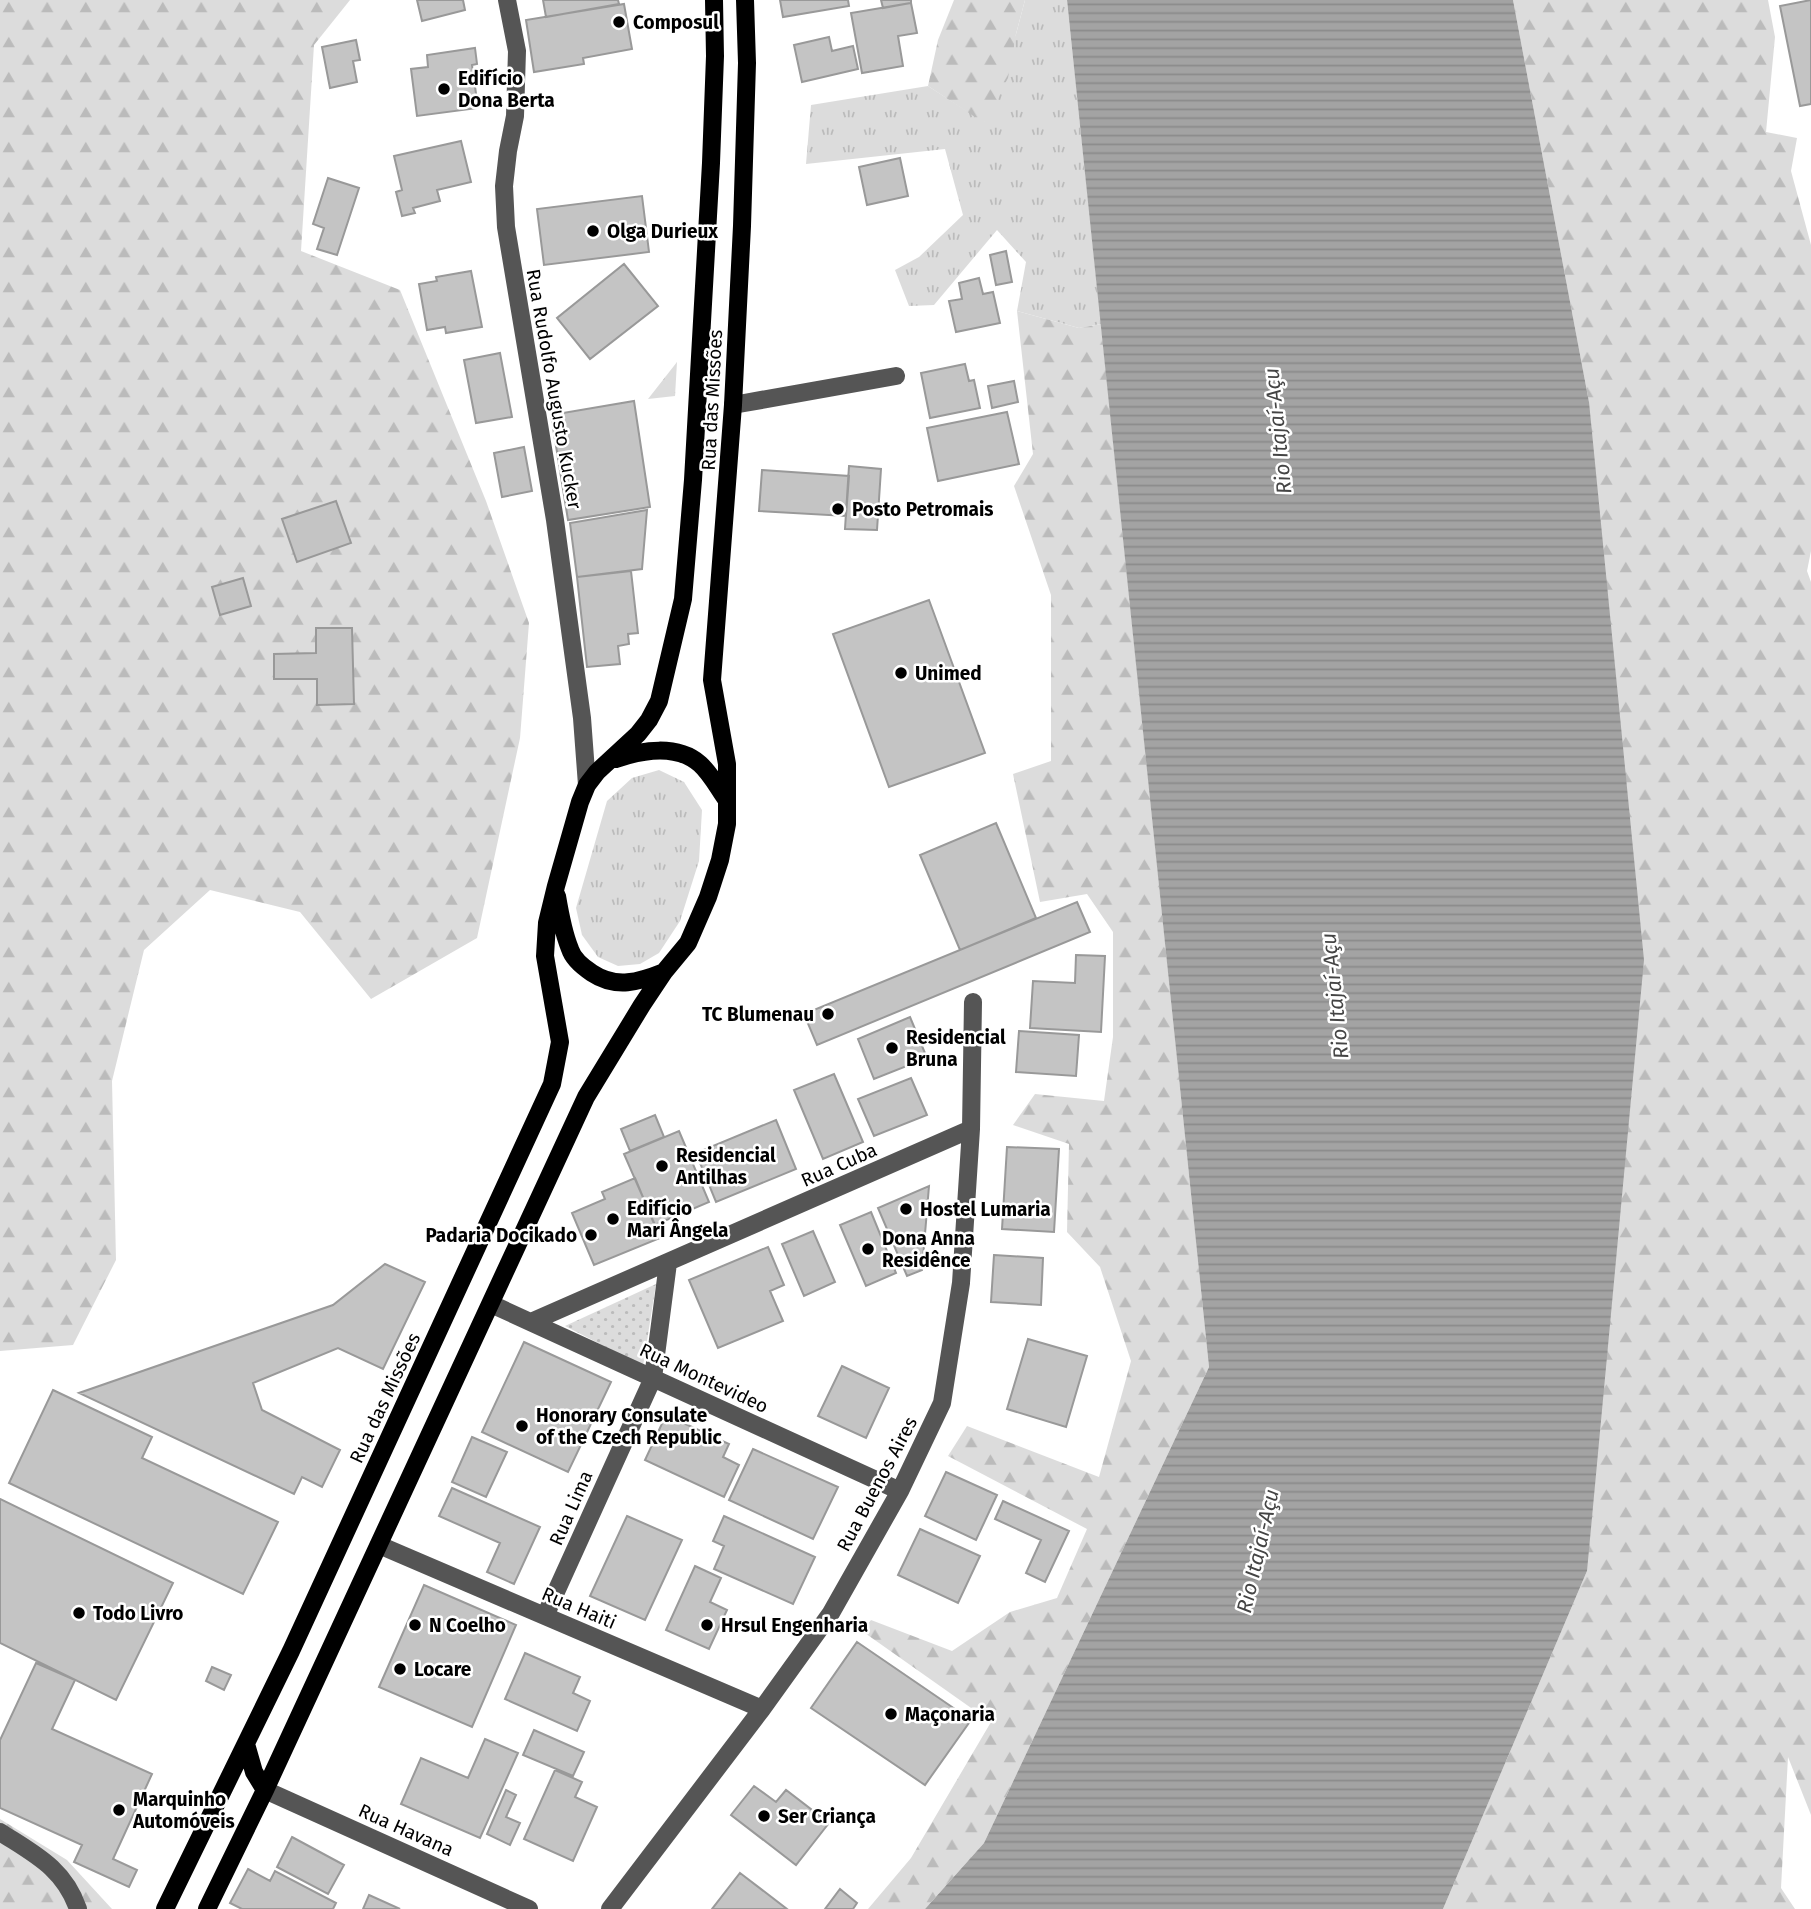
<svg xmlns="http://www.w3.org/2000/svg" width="1811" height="1909" font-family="'Fira Sans',sans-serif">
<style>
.grass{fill:url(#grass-tufts)}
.forest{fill:url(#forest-firs)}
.park{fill:url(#park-dots)}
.water{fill:url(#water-rules)}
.building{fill:#c4c4c4;stroke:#999;stroke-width:2}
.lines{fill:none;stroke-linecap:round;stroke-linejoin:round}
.minor{stroke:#555;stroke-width:18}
.major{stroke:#000;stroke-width:18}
.poi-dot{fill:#000;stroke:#fff;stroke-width:2.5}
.labels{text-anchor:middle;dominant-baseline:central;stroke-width:5;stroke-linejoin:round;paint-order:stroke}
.poi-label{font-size:19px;font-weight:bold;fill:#000;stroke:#fff;text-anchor:start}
.street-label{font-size:19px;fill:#000;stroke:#fff}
.water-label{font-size:21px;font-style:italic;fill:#444;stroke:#fff}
</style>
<defs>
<pattern id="grass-tufts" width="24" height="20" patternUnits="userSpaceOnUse" patternTransform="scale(1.75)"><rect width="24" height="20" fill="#dcdcdc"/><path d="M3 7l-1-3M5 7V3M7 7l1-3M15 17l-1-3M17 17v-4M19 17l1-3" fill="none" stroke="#bbb"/></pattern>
<pattern id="forest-firs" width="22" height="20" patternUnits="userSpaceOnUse" patternTransform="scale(1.75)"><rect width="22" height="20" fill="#dcdcdc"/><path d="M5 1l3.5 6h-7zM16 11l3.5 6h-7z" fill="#bbb"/></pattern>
<pattern id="park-dots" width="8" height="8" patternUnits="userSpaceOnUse" patternTransform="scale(1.75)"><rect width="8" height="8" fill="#dcdcdc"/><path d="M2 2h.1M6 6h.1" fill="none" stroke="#bbb" stroke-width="1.8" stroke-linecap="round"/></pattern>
<pattern id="water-rules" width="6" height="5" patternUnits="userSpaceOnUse" patternTransform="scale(1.75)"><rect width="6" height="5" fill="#a3a3a3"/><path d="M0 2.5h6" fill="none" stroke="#8b8b8b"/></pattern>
</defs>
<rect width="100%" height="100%" fill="#fff"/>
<!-- grass -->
<path class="grass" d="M 1025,0 L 1067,0 L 1101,324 L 1079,328 L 1017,311 L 1026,262 L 997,230 L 934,305 L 909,306 L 895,270 L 919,257 L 963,215 L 945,149 L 806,164 L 811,105 L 928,86 L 984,122 L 1016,34 Z
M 677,362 L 675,396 L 648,399 Z
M 659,770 L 684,782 L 702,810 L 699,861 L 680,921 L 659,953 L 640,964 L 618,966 L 598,957 L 582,935 L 576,908 L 607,801 L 632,778 Z"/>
<!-- forest -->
<path class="forest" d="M 0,0 L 350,0 L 314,45 L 301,251 L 400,290 L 486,501 L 529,623 L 520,738 L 477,938 L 371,999 L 300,912 L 210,890 L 144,950 L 112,1081 L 116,1260 L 73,1345 L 0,1351 Z
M 954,0 L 1025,0 L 1016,34 L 1008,78 L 984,123 L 928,86 L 938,40 Z
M 1513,0 L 1768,0 L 1775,37 L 1766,132 L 1797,138 L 1791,171 L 1811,245 L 1811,551 L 1807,571 L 1811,582 L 1811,1815 L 1788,1757 L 1781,1888 L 1795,1909 L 1443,1909 L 1587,1571 L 1589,402 Z
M 1017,311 L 1079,328 L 1101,324 L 1209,1367 L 984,1843 L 925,1909 L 868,1909 L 911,1858 L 991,1722 L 862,1631 L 871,1620 L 952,1651 L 1010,1612 L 1057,1598 L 1087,1529 L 948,1456 L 967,1426 L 1099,1477 L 1131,1361 L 1100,1267 L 1067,1232 L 1069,1144 L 1013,1125 L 1035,1094 L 1104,1101 L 1113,1037 L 1113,932 L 1087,894 L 1040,902 L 1013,774 L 1051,761 L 1051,595 L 1014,486 L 1033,454 Z
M 0,1819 L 67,1860 L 112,1909 L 0,1909 Z"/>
<!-- park -->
<path class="park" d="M 656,1284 L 643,1366 L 565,1326 Z"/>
<!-- water -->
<path class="water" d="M 1067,0 L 1513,0 L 1589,402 L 1644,960 L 1587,1571 L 1443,1909 L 925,1909 L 984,1843 L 1209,1367 Z"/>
<!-- building -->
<path class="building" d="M 417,0 L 463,0 L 465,10 L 422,21 Z
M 543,0 L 618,0 L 619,4 L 546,17 Z
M 780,0 L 848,0 L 849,6 L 783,17 Z
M 881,0 L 911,0 L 911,3 L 883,8 Z
M 1811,0 L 1811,104 L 1800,106 L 1780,6 Z
M 911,3 L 917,33 L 898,36 L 903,66 L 862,73 L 851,13 Z
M 624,4 L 632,49 L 583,58 L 584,64 L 534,72 L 526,20 Z
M 829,37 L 832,51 L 853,46 L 858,69 L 802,82 L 794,45 Z
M 356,40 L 360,60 L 353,61 L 357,82 L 330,88 L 322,47 Z
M 475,48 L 477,64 L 472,65 L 478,108 L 417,116 L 411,69 L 428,67 L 427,55 Z
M 461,141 L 471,182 L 437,190 L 440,201 L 413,208 L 415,213 L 402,216 L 396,192 L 402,190 L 394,156 Z
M 900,158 L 908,196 L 867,205 L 859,167 Z
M 328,178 L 359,188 L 337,255 L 317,249 L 324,228 L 313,224 Z
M 642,196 L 649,252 L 544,265 L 537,209 Z
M 1006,251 L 1012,282 L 996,285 L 990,255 Z
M 624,264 L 658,306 L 590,359 L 557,318 Z
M 471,271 L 482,327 L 446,333 L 445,327 L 427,330 L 419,284 L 437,281 L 436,277 Z
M 979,278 L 983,294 L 993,292 L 1000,323 L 956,332 L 949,301 L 962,299 L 959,283 Z
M 500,353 L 512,417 L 476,423 L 464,360 Z
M 965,364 L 969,381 L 974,380 L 980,408 L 930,418 L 921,373 Z
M 1014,381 L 1018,402 L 992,408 L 988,386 Z
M 634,401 L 650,507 L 568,520 L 551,415 Z
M 1007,412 L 1019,464 L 938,481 L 927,428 Z
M 524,447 L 532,491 L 502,497 L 494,453 Z
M 849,466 L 881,469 L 877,530 L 845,529 Z
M 762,470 L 849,476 L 846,516 L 759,511 Z
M 336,501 L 351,543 L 297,562 L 282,519 Z
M 647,510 L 642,569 L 577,577 L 570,523 Z
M 631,571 L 638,633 L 628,634 L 629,644 L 618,646 L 620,664 L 587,667 L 577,577 Z
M 243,578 L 251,606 L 220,615 L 212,587 Z
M 929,600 L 985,753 L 889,787 L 833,634 Z
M 316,628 L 352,628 L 354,704 L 317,705 L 317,679 L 274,679 L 274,654 L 316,653 Z
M 996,823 L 1036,918 L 960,950 L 920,855 Z
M 1077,902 L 1090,932 L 817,1045 L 804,1014 Z
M 1076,955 L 1105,956 L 1101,1032 L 1030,1028 L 1033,981 L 1075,983 Z
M 910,1017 L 927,1058 L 874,1079 L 858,1039 Z
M 1019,1031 L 1079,1035 L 1076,1076 L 1016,1072 Z
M 834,1074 L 863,1142 L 823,1159 L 794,1090 Z
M 911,1078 L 927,1115 L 874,1136 L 858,1099 Z
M 655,1115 L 664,1137 L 630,1151 L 621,1129 Z
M 776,1120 L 796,1169 L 716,1202 L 696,1153 Z
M 679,1131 L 709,1202 L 655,1225 L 624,1154 Z
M 1007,1147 L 1059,1149 L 1054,1232 L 1002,1229 Z
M 635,1178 L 660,1238 L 594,1265 L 572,1213 L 605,1199 L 602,1192 Z
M 929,1186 L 922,1270 L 907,1276 L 878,1208 Z
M 871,1212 L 896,1273 L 866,1286 L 840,1225 Z
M 813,1231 L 835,1282 L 804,1296 L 782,1244 Z
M 768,1247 L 784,1285 L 770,1291 L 783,1321 L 718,1348 L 689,1280 Z
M 994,1255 L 1043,1258 L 1041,1305 L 991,1302 Z
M 385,1264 L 425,1282 L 383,1369 L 338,1348 L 253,1383 L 262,1410 L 340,1450 L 322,1487 L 302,1477 L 294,1494 L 79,1393 L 333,1305 Z
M 1028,1339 L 1087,1356 L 1066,1427 L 1007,1409 Z
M 524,1342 L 611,1382 L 568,1472 L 482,1432 Z
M 842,1366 L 889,1388 L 866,1438 L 818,1416 Z
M 53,1390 L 152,1437 L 142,1458 L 278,1522 L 243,1594 L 9,1483 Z
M 666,1415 L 729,1444 L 723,1457 L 739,1465 L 724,1497 L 645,1460 Z
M 472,1437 L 507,1452 L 486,1497 L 452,1482 Z
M 753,1449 L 838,1487 L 813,1539 L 729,1500 Z
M 946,1472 L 997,1495 L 976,1540 L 925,1516 Z
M 452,1488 L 540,1527 L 514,1584 L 487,1572 L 500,1543 L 439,1516 Z
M 0,1499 L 173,1583 L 116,1700 L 0,1643 Z
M 1003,1501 L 1069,1531 L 1045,1582 L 1026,1573 L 1041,1540 L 995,1519 Z
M 627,1516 L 682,1540 L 645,1620 L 590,1596 Z
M 724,1516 L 815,1557 L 793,1604 L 714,1569 L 724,1546 L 713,1541 Z
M 920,1529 L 980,1556 L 958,1603 L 898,1575 Z
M 695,1566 L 721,1578 L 710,1602 L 727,1610 L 709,1649 L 666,1630 Z
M 424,1585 L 516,1625 L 472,1727 L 379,1687 Z
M 857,1642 L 971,1720 L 925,1785 L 811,1708 Z
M 525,1653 L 580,1677 L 573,1693 L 590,1701 L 577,1731 L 505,1699 Z
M 36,1663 L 75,1680 L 52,1729 L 152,1774 L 113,1859 L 137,1870 L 129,1887 L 74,1862 L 82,1845 L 0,1808 L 0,1740 Z
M 212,1667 L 231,1675 L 224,1690 L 206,1681 Z
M 534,1730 L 584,1752 L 573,1776 L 523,1755 Z
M 485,1739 L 518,1753 L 480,1838 L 401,1804 L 421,1758 L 468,1778 Z
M 555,1770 L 582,1782 L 575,1797 L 597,1807 L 573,1861 L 524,1839 Z
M 754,1786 L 776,1802 L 786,1790 L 829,1823 L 796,1865 L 731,1815 Z
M 506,1790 L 516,1795 L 506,1817 L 520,1823 L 510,1845 L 487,1834 Z
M 292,1837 L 344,1865 L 328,1894 L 277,1867 Z
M 248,1869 L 270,1881 L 275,1871 L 336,1903 L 333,1909 L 242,1909 L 230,1903 Z
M 740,1873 L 787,1909 L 712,1909 Z
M 840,1889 L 857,1903 L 853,1909 L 825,1909 Z
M 369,1895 L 400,1909 L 363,1909 Z"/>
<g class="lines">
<!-- minor -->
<path class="minor" d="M 507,0 L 517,51 L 515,116 L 508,151 L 504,186 L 506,227 L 555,520 L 582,718 L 587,785
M 733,405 L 896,376
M 491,1304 L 900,1491
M 531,1322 L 971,1129
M 379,1545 L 762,1709
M 545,1616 L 653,1378 L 668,1263
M 265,1790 L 529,1909
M 0,1832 C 34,1854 64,1868 78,1909
M 610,1909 L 762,1709 L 831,1613 L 900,1491 L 942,1403 L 961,1283 L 971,1129 L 973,1002"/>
<!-- major -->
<path class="major" d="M 616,759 C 642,750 677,744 700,764 C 711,774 718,788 726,799
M 557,896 C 560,914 563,932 570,949 C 573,959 583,967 592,973 C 616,989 639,982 664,972
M 246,1744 L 254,1772 L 265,1790
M 165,1909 L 291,1651 L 552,1084 L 560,1042 L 545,956 L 547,923 L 556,886 L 580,802 L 587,785 L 597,772 L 638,734 L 649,720 L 659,701 L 683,599 L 693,480 L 711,163 L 715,56 L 714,0
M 207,1909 L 265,1790 L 586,1097 L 642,1005 L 664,972 L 688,943 L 708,897 L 720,860 L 727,824 L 727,764 L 712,680 L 733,405 L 742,226 L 747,63 L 745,0"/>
</g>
<!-- markers -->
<g class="poi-dot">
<circle cx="619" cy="22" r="7"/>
<circle cx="444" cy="89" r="7"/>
<circle cx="593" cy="231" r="7"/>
<circle cx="838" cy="509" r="7"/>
<circle cx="901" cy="673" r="7"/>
<circle cx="828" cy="1014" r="7"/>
<circle cx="892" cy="1048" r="7"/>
<circle cx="662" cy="1166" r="7"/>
<circle cx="906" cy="1209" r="7"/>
<circle cx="613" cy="1219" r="7"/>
<circle cx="591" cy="1235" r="7"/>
<circle cx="868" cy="1249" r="7"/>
<circle cx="522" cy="1426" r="7"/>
<circle cx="79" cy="1613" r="7"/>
<circle cx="415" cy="1625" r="7"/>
<circle cx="707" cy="1625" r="7"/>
<circle cx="400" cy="1669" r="7"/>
<circle cx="891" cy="1714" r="7"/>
<circle cx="119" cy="1810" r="7"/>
<circle cx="764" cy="1816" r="7"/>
</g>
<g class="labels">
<!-- poi labels -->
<g class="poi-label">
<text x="633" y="22">Composul</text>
<text x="458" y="78">Edifício<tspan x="458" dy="22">Dona Berta</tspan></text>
<text x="607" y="231">Olga Durieux</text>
<text x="852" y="509">Posto Petromais</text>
<text x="915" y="673">Unimed</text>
<text x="814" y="1014" text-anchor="end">TC Blumenau</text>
<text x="906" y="1037">Residencial<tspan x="906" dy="22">Bruna</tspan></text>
<text x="676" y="1155">Residencial<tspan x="676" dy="22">Antilhas</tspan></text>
<text x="627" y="1208">Edifício<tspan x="627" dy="22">Mari Ângela</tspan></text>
<text x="920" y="1209">Hostel Lumaria</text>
<text x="577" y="1235" text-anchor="end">Padaria Docikado</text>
<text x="882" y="1238">Dona Anna<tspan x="882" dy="22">Residênce</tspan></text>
<text x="536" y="1415">Honorary Consulate<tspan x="536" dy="22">of the Czech Republic</tspan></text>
<text x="93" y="1613">Todo Livro</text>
<text x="429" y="1625">N Coelho</text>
<text x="721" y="1625">Hrsul Engenharia</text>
<text x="414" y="1669">Locare</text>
<text x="905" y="1714">Maçonaria</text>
<text x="133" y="1799">Marquinho<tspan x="133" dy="22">Automóveis</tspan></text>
<text x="778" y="1816">Ser Criança</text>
</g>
<!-- street labels -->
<g class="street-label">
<text transform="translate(554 389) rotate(80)">Rua Rudolfo Augusto Kucker</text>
<text transform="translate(712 400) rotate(-87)">Rua das Missões</text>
<text transform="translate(839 1165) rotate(-24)">Rua Cuba</text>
<text transform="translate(704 1378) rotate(25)">Rua Montevideo</text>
<text transform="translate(385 1398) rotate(-65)">Rua das Missões</text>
<text transform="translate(877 1484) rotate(-62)">Rua Buenos Aires</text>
<text transform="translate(571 1508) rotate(-66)">Rua Lima</text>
<text transform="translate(579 1608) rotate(23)">Rua Haiti</text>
<text transform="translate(406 1830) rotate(24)">Rua Havana</text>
</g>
<!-- water labels -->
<g class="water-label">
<text transform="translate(1278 431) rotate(-96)">Rio Itajaí-Açu</text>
<text transform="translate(1335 996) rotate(-96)">Rio Itajaí-Açu</text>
<text transform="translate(1258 1551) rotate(-77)">Rio Itajaí-Açu</text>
</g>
</g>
</svg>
